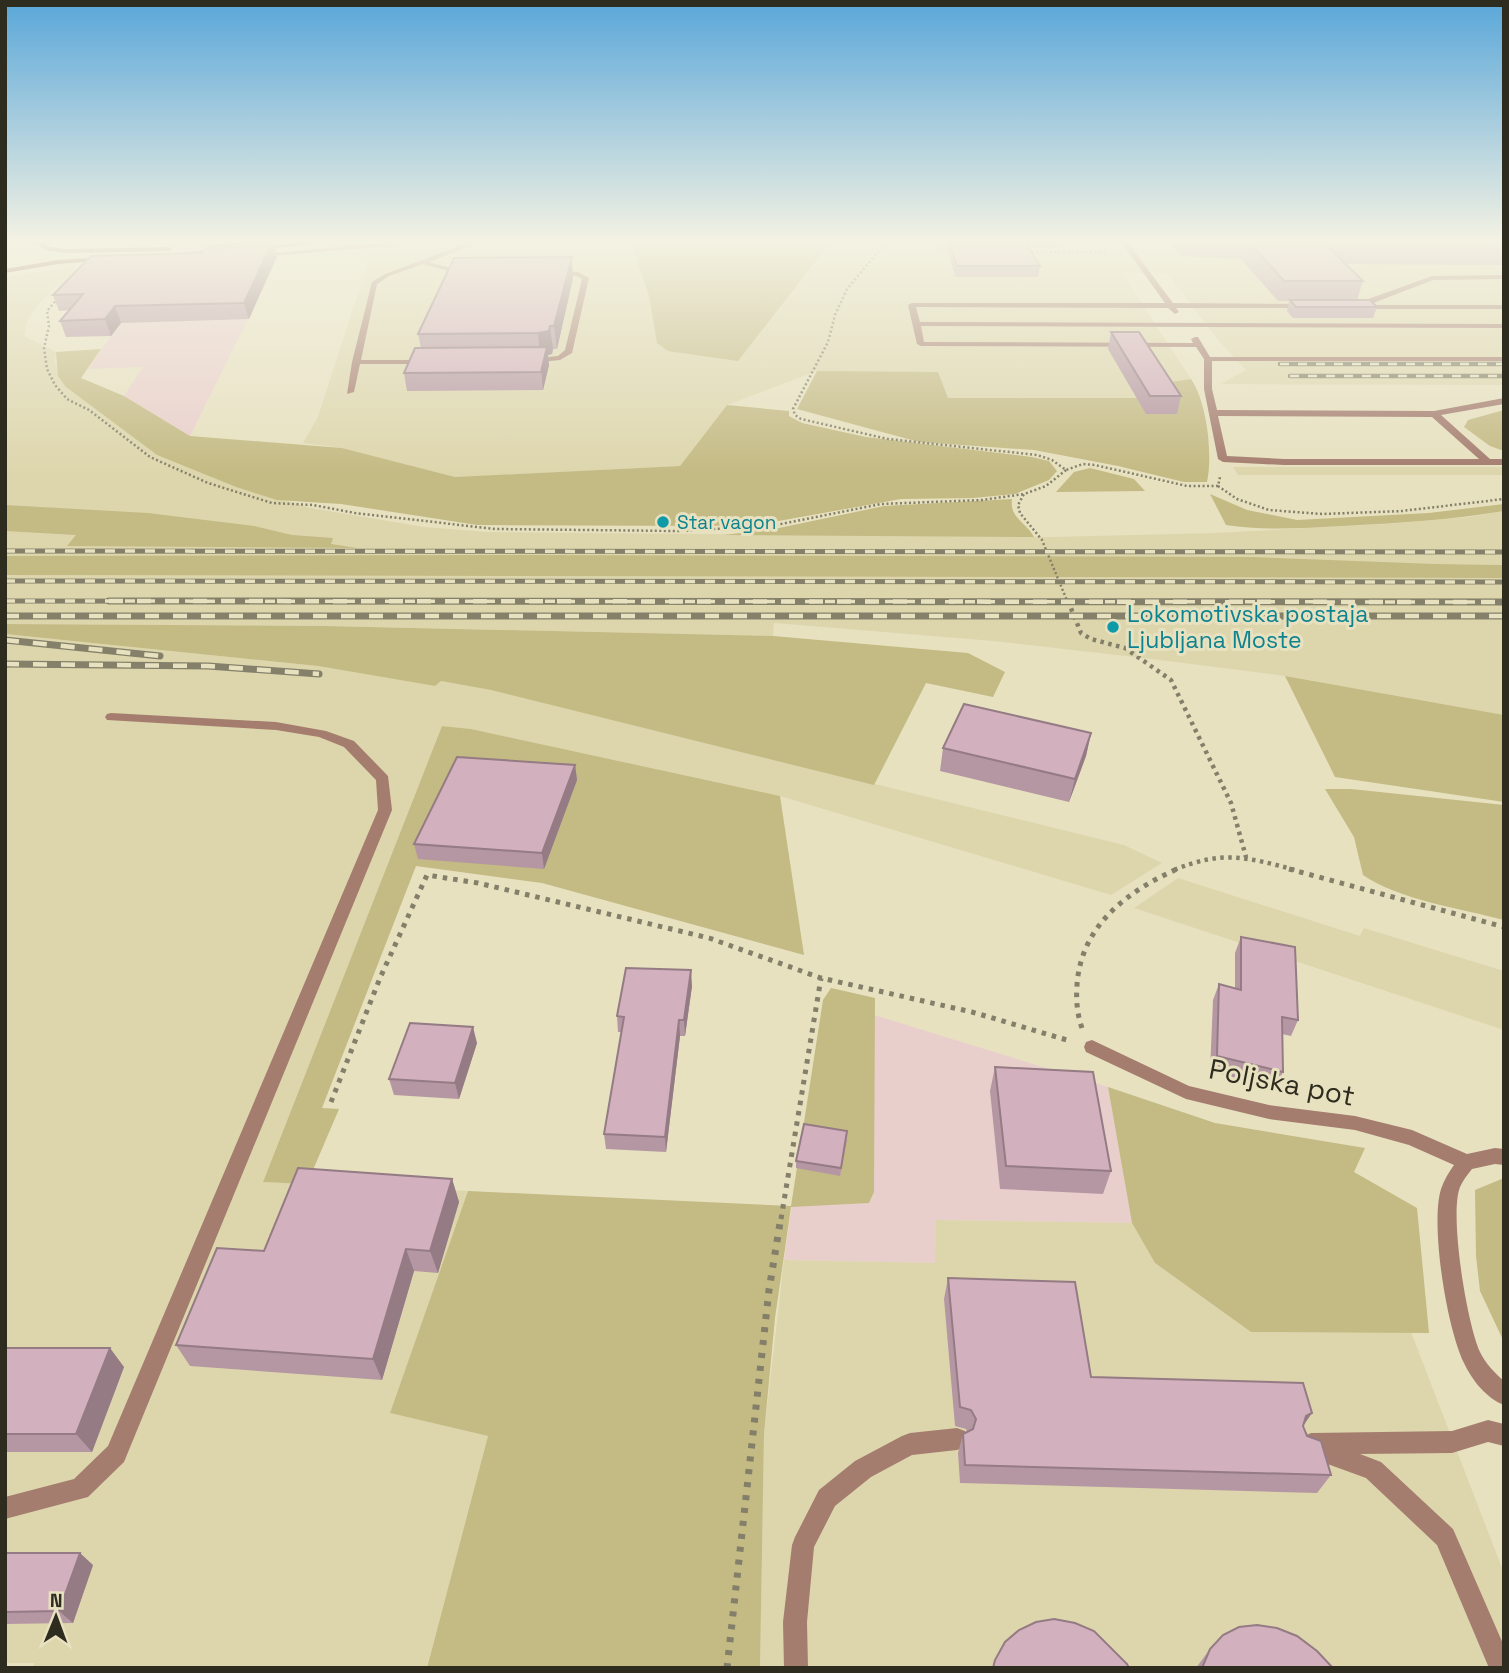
<svg xmlns="http://www.w3.org/2000/svg" width="1509" height="1673" font-family="'Space Grotesk',sans-serif">
<style>
.commercial{fill:#e9cfcc}
.built{fill:#ddd6ad}
.green{fill:#c4ba84}
.lines{fill:none;stroke-linecap:round;stroke-linejoin:round}
.path-far3{stroke:#837f69;stroke-width:2.5;stroke-dasharray:2 2.5;stroke-linecap:butt}
.path-far2{stroke:#837f69;stroke-width:4.5;stroke-dasharray:3.5 4.5;stroke-linecap:butt}
.path-far1{stroke:#837f69;stroke-width:5;stroke-dasharray:4.5 6;stroke-linecap:butt}
.path{stroke:#837f69;stroke-width:7;stroke-dasharray:5 8;stroke-linecap:butt}
.service{fill:#a47d6f;fill-rule:evenodd}
.minor{fill:#a47d6f;fill-rule:evenodd}
.secondary{fill:#834d3a;fill-rule:evenodd}
.rail-far2-casing{stroke:#848069;stroke-width:4.5}
.rail-far1-casing{stroke:#848069;stroke-width:5}
.rail-casing{stroke:#848069;stroke-width:7}
.rail-far2{stroke:#e7e1c0;stroke-width:2.5;stroke-dasharray:9;stroke-linecap:butt}
.rail-far1{stroke:#e7e1c0;stroke-width:3.5;stroke-dasharray:10;stroke-linecap:butt}
.rail{stroke:#e7e1c0;stroke-width:4.5;stroke-dasharray:14;stroke-linecap:butt}
.wall{fill:#b597a3}
.shaded-wall{fill:#947b84}
.building{fill:#d3b0bd;stroke:#947b84;stroke-width:2}
.culture-dot{fill:#0f9aa8;stroke:#e7e1c0;stroke-width:2.5}
.labels{text-anchor:middle;dominant-baseline:central;stroke-width:6;stroke-linejoin:round;paint-order:stroke}
.far-culture-label{font-size:19px;fill:#0d838f;stroke:#e7e1c0;text-anchor:start}
.culture-label{font-size:23px;fill:#0d838f;stroke:#e7e1c0;text-anchor:start}
.near-street-label{font-size:28px;fill:#2e2c1f;stroke:#e7e1c0}
</style>
<rect width="100%" height="100%" fill="#e7e1c0"/>
<!-- commercial -->
<path class="commercial" d="M 279,256 L 190,436 L 124,396 L 143,367 L 88,369 L 161,264 Z
M 874,1015 L 1108,1087 L 1132,1223 L 937,1220 L 936,1263 L 784,1260 L 792,1206 L 869,1203 L 874,1192 Z"/>
<!-- built -->
<path class="built" d="M 414,239 L 1504,239 L 1504,385 L 1221,384 L 1246,370 L 1218,340 L 1167,273 L 1122,273 L 1191,379 L 1164,383 L 1173,398 L 948,398 L 817,371 L 727,405 L 680,466 L 455,477 L 342,448 L 303,443 L 318,417 L 374,243 Z
M 73,267 L 78,272 L 54,288 L 35,308 L 27,322 L 24,336 L 56,352 L 55,362 L 66,387 L 157,455 L 236,487 L 311,508 L 424,527 L 488,532 L 1050,537 L 1215,533 L 1386,524 L 1469,517 L 1504,511 L 1504,565 L 1039,558 L 5,556 L 5,277 Z
M 1233,467 L 1504,467 L 1504,475 L 1238,475 Z
M 5,575 L 1504,578 L 1504,715 L 1285,676 L 1160,660 L 993,641 L 774,623 L 773,636 L 325,626 L 5,624 Z
M 5,634 L 318,666 L 435,686 L 441,681 L 491,690 L 1124,845 L 1162,863 L 1111,895 L 780,796 L 471,729 L 442,726 L 263,1182 L 468,1191 L 390,1413 L 488,1436 L 427,1668 L 33,1668 L 34,1663 L 5,1663 Z
M 1178,878 L 1360,936 L 1364,928 L 1504,971 L 1504,1030 L 1134,908 Z
M 936,1220 L 1132,1223 L 1155,1263 L 1251,1332 L 1411,1332 L 1504,1573 L 1504,1668 L 760,1668 L 764,1434 L 784,1260 L 935,1263 Z"/>
<!-- green -->
<path class="green" d="M 632,239 L 833,239 L 738,361 L 668,351 L 657,343 L 649,296 L 636,258 Z
M 101,349 L 81,378 L 124,396 L 190,436 L 342,448 L 455,477 L 680,466 L 727,405 L 789,411 L 789,416 L 802,423 L 866,437 L 1032,457 L 1049,461 L 1057,471 L 1049,480 L 1015,494 L 973,498 L 901,499 L 773,522 L 713,526 L 477,525 L 341,504 L 277,500 L 236,487 L 157,455 L 66,387 L 58,376 L 56,352 Z
M 817,371 L 938,372 L 948,398 L 1172,398 L 1164,383 L 1191,379 C 1207,402 1213,455 1207,482 L 1184,482 L 1118,466 L 1034,450 L 919,442 L 797,409 Z
M 1504,410 L 1504,451 L 1490,446 L 1464,427 L 1468,420 Z
M 1090,468 L 1134,479 L 1145,491 L 1056,492 L 1074,472 Z
M 1210,494 L 1247,510 L 1297,520 L 1429,513 L 1504,504 L 1504,511 C 1451,520 1397,523 1344,526 C 1304,528 1266,531 1226,525 Z
M 1012,499 C 1009,518 1027,523 1034,537 L 724,535 L 779,528 L 884,506 Z
M 5,505 L 148,513 L 254,526 L 292,535 L 333,538 L 331,544 L 357,548 L 67,546 L 76,535 L 5,531 Z
M 525,555 L 1253,557 L 1435,564 L 1504,565 L 1504,578 L 5,575 L 5,556 Z
M 5,624 L 325,626 L 773,636 L 968,653 L 1005,672 L 993,697 L 926,683 L 874,785 L 491,690 L 441,681 L 435,686 L 318,666 L 5,634 Z
M 1285,676 L 1504,715 L 1504,802 L 1335,777 Z
M 442,726 L 471,729 L 780,796 L 804,955 L 542,883 L 416,866 L 322,1108 L 339,1109 L 307,1184 L 263,1182 Z
M 1325,789 L 1351,789 L 1504,805 L 1504,920 C 1463,909 1396,899 1363,875 L 1354,837 Z
M 831,988 L 875,998 L 874,1192 L 869,1203 L 791,1207 L 775,1318 L 764,1434 L 760,1668 L 427,1668 L 488,1436 L 390,1413 L 468,1191 L 791,1206 L 823,1000 Z
M 1108,1087 L 1215,1123 L 1365,1148 L 1354,1172 L 1417,1208 L 1429,1333 L 1251,1332 L 1155,1263 L 1132,1223 Z
M 1504,1178 L 1504,1342 L 1480,1291 L 1476,1256 L 1475,1190 Z"/>
<g class="lines">
<!-- path-far3 -->
<path class="path-far3" d="M 885,239 L 882,247 L 847,289 L 835,315 L 828,342 L 793,409 L 795,415 L 801,419 L 888,439 L 1037,455 L 1052,460 L 1066,470 L 1083,464 L 1095,465 L 1187,486 L 1218,486 L 1220,477
M 935,239 L 937,247 L 951,251
M 1027,252 L 1105,252
M 58,298 L 47,311 L 49,326 L 44,348 L 47,369 L 55,385 L 67,399 L 89,410 L 150,457 L 208,483 L 272,503 L 313,505 L 355,513 L 495,529 L 677,531 L 771,526 L 881,504 L 982,500 L 1024,494
M 1066,470 L 1046,486 L 1024,494 L 1018,505 L 1020,513 L 1042,540 L 1068,603
M 1218,486 L 1237,499 L 1269,510 L 1322,514 L 1402,511 L 1504,499"/>
<!-- path-far2 -->
<path class="path-far2" d="M 1068,601 L 1081,633 L 1091,639 L 1125,648 L 1171,680 L 1231,803 L 1246,857
M 1174,870 C 1222,850 1247,857 1295,870"/>
<!-- path-far1 -->
<path class="path-far1" d="M 1289,869 L 1504,927
M 1082,1028 C 1077,1014 1076,1000 1077,985 C 1081,926 1126,892 1177,869
M 331,1102 L 380,978 L 427,875 L 478,883 L 709,938 L 821,978 L 972,1012 L 1067,1040
M 781,1219 L 821,978"/>
<!-- path -->
<path class="path" d="M 727,1668 L 769,1290 L 781,1217"/>
<!-- service -->
<path class="service" d="M 420,239 L 475,242 L 475,244 L 471,246 L 429,262 L 467,273 L 464,275 L 423,264 L 389,276 L 377,284 L 361,360 L 428,360 L 432,362 L 428,364 L 360,364 L 354,392 L 347,394 L 352,362 L 372,282 L 385,274 L 465,244 L 434,242 L 259,257 L 256,255 Z
M 1119,239 L 1125,239 L 1173,303 L 1306,304 L 1310,306 L 1306,308 L 1176,308 L 1179,312 L 1175,314 L 1168,308 L 916,307 L 920,322 L 1504,324 L 1504,328 L 921,326 L 924,342 L 1193,343 L 1191,339 L 1195,337 L 1198,337 L 1210,357 L 1504,357 L 1504,361 L 1212,361 L 1212,389 L 1217,410 L 1434,411 L 1504,398 L 1504,404 L 1441,415 L 1490,459 L 1504,459 L 1504,465 L 1284,465 L 1223,462 L 1218,459 L 1204,389 L 1204,359 L 1196,347 L 921,346 L 917,344 L 908,305 L 912,303 L 1165,303 ZM 1218,416 L 1432,417 L 1479,459 L 1284,459 L 1227,456 Z
M 555,271 L 578,272 L 589,278 L 572,353 L 560,360 L 529,363 L 529,359 L 558,356 L 565,350 L 582,279 L 577,276 L 553,274 Z
M 1504,275 L 1504,279 L 1433,280 L 1368,305 L 1504,305 L 1504,309 L 1358,309 L 1354,307 L 1360,302 L 1432,276 Z
M 111,713 L 276,722 L 326,731 L 354,741 L 388,776 L 392,810 L 124,1462 L 88,1497 L 5,1519 L 5,1497 L 74,1479 L 108,1446 L 378,810 L 376,780 L 344,747 L 319,737 L 276,730 L 107,720 L 105,717 L 107,714 Z
M 1488,1420 L 1504,1424 L 1504,1446 L 1488,1442 L 1452,1453 L 1360,1454 L 1381,1462 L 1453,1529 L 1504,1646 L 1504,1668 L 1489,1668 L 1437,1545 L 1366,1478 L 1300,1454 L 1297,1446 L 1300,1438 L 1311,1433 L 1452,1431 Z
M 957,1428 L 965,1431 L 968,1439 L 965,1447 L 957,1450 L 912,1455 L 871,1477 L 835,1506 L 814,1547 L 807,1622 L 808,1668 L 784,1668 L 783,1622 L 792,1545 L 795,1537 L 819,1490 L 855,1461 L 902,1436 L 910,1433 Z"/>
<!-- minor -->
<path class="minor" d="M 1092,1040 L 1189,1086 L 1269,1105 L 1355,1116 L 1412,1130 L 1467,1154 L 1495,1148 L 1504,1149 L 1504,1165 L 1495,1164 L 1472,1169 C 1468,1174 1463,1180 1460,1187 C 1449,1215 1467,1324 1480,1352 C 1485,1363 1495,1373 1504,1381 L 1504,1405 C 1486,1398 1472,1380 1464,1363 C 1447,1329 1430,1225 1441,1189 C 1444,1180 1449,1172 1454,1165 L 1409,1145 L 1355,1130 L 1269,1119 L 1186,1099 L 1086,1052 L 1084,1047 L 1086,1042 Z"/>
<!-- secondary -->
<path class="secondary" d="M 265,239 L 270,241 L 210,248 L 207,246 Z
M 328,239 L 354,239 L 257,250 L 254,248 Z
M 5,240 L 37,240 L 50,247 L 65,249 L 169,247 L 172,249 L 169,251 L 65,253 L 46,250 L 36,244 L 5,244 Z
M 220,249 L 222,252 L 160,257 L 157,255 Z
M 104,257 L 106,260 L 58,264 L 5,273 L 5,269 L 58,260 Z"/>
<!-- rail-far2 casing -->
<g class="rail-far2-casing">
<path id="rail-far2" d="M 1280,364 L 1504,364
M 1290,376 L 1504,376"/>
</g>
<!-- rail-far1 casing -->
<g class="rail-far1-casing">
<path id="rail-far1" d="M 5,551 L 1504,552
M 5,581 L 1504,582
M 5,601 L 1504,602"/>
</g>
<!-- rail casing -->
<g class="rail-casing">
<path id="rail" d="M 109,601 L 1504,602
M 5,616 L 1504,616
M 5,640 L 160,656
M 5,664 L 208,666 L 319,674"/>
</g>
<!-- rail-far2 -->
<use href="#rail-far2" class="rail-far2"/>
<!-- rail-far1 -->
<use href="#rail-far1" class="rail-far1"/>
<!-- rail -->
<use href="#rail" class="rail"/>
</g>
<!-- wall -->
<path class="wall" d="M 943,239 L 1063,239 L 1062,246 L 1027,246 L 1040,266 L 1038,277 L 956,277 Z
M 1167,239 L 1504,239 L 1504,265 L 1346,264 L 1363,281 L 1357,300 L 1377,307 L 1373,318 L 1293,318 L 1287,311 L 1289,301 L 1278,301 L 1241,259 L 1182,256 Z
M 277,256 L 249,319 L 121,323 L 111,336 L 66,337 L 60,321 L 69,310 L 59,311 L 53,295 Z
M 573,278 L 557,349 L 553,349 L 552,354 L 548,355 L 549,365 L 543,390 L 407,391 L 404,373 L 421,348 L 418,334 Z
M 1111,332 L 1181,396 L 1177,414 L 1146,414 L 1108,349 Z
M 1091,733 L 1086,756 L 1069,802 L 940,771 L 943,748 Z
M 575,765 L 577,780 L 544,869 L 418,859 L 414,844 Z
M 1241,937 L 1298,1020 L 1291,1036 L 1282,1034 L 1283,1072 L 1276,1087 L 1210,1072 L 1213,1000 L 1219,984 L 1235,988 L 1235,953 Z
M 692,986 L 685,1036 L 680,1036 L 666,1152 L 606,1149 L 604,1134 L 621,1032 L 618,1032 L 617,1016 Z
M 477,1043 L 459,1099 L 394,1095 L 389,1079 Z
M 995,1067 L 1111,1171 L 1103,1194 L 1000,1189 L 990,1091 Z
M 847,1139 L 840,1176 L 796,1168 L 796,1161 Z
M 452,1179 L 459,1202 L 438,1273 L 414,1271 L 382,1380 L 190,1366 L 176,1345 L 264,1251 Z
M 948,1278 L 1091,1377 L 1303,1426 L 1331,1475 L 1317,1493 L 960,1483 L 958,1453 L 963,1434 L 967,1432 L 966,1429 L 955,1426 L 944,1299 Z
M 5,1348 L 124,1367 L 92,1452 L 5,1452 Z
M 5,1553 L 93,1565 L 73,1623 L 5,1624 Z
M 1210,1649 L 1333,1668 L 1196,1668 Z"/>
<!-- shaded-wall -->
<path class="shaded-wall" d="M 251,239 L 284,239 L 251,242 Z
M 273,241 L 277,256 L 249,319 L 244,303 Z
M 572,257 L 573,278 L 557,349 L 554,326 Z
M 115,306 L 121,323 L 111,336 L 105,319 Z
M 550,326 L 553,349 L 552,354 L 548,355 L 549,365 L 543,390 L 538,333 Z
M 1091,733 L 1086,756 L 1069,802 L 1075,779 Z
M 575,765 L 577,780 L 544,869 L 542,853 Z
M 691,970 L 692,986 L 685,1036 L 684,1020 Z
M 679,1020 L 680,1036 L 666,1152 L 665,1137 Z
M 473,1027 L 477,1043 L 459,1099 L 455,1083 Z
M 452,1179 L 459,1202 L 438,1273 L 430,1251 Z
M 406,1249 L 414,1271 L 382,1380 L 373,1359 Z
M 110,1348 L 124,1367 L 92,1452 L 76,1434 Z
M 1312,1413 L 1299,1432 L 1306,1416 Z
M 80,1553 L 93,1565 L 73,1623 L 59,1611 Z"/>
<!-- building -->
<path class="building" d="M 948,239 L 1023,239 L 1040,266 L 957,266 Z
M 1239,239 L 1504,239 L 1504,245 L 1326,245 L 1363,281 L 1284,281 L 1246,239 Z
M 273,241 L 244,303 L 115,306 L 105,319 L 60,321 L 83,294 L 53,295 L 91,256 L 202,253 L 206,248 L 245,247 L 246,244 Z
M 572,257 L 554,326 L 550,326 L 549,331 L 538,333 L 418,334 L 454,258 Z
M 1290,300 L 1370,300 L 1377,307 L 1296,307 Z
M 1111,332 L 1139,332 L 1181,396 L 1150,396 Z
M 547,347 L 541,372 L 404,373 L 415,348 Z
M 964,704 L 1091,733 L 1075,779 L 943,748 Z
M 457,757 L 575,765 L 542,853 L 414,844 Z
M 1241,937 L 1295,947 L 1298,1020 L 1282,1017 L 1283,1072 L 1217,1056 L 1219,984 L 1241,990 Z
M 626,968 L 691,970 L 684,1020 L 679,1020 L 665,1137 L 604,1134 L 624,1017 L 617,1016 Z
M 410,1023 L 473,1027 L 455,1083 L 389,1079 Z
M 995,1067 L 1093,1072 L 1111,1171 L 1006,1166 Z
M 804,1124 L 847,1131 L 841,1168 L 796,1161 Z
M 298,1168 L 452,1179 L 430,1251 L 406,1249 L 373,1359 L 176,1345 L 217,1248 L 264,1251 Z
M 948,1278 L 1075,1282 L 1091,1377 L 1303,1383 L 1312,1413 L 1306,1416 L 1303,1426 L 1307,1436 L 1321,1441 L 1331,1475 L 965,1465 L 963,1434 L 973,1429 L 976,1419 L 971,1410 L 960,1407 Z
M 5,1348 L 110,1348 L 76,1434 L 5,1434 Z
M 5,1553 L 80,1553 L 59,1611 L 5,1612 Z
M 1054,1619 L 1075,1623 L 1094,1631 L 1127,1664 L 1129,1668 L 993,1668 L 995,1660 L 1005,1642 L 1019,1630 L 1036,1622 Z
M 1257,1625 L 1277,1628 L 1297,1636 L 1317,1651 L 1333,1668 L 1202,1668 L 1210,1649 L 1223,1635 L 1239,1627 Z"/>
<!-- sky -->
<linearGradient id="sky" x2="0" y2="1"><stop stop-color="#59a7d9"/><stop offset="0.51" stop-color="#f4f2e3"/><stop offset="1" stop-color="#f4f2e3" stop-opacity="0"/></linearGradient>
<rect width="1509" height="473" fill="url(#sky)"/>
<!-- markers -->
<g class="culture-dot">
<circle cx="663" cy="522" r="7"/>
<circle cx="1113" cy="627" r="7"/>
</g>
<g class="labels">
<!-- far-culture labels -->
<g class="far-culture-label">
<text x="677" y="522">Star vagon</text>
</g>
<!-- culture labels -->
<g class="culture-label">
<text x="1127" y="614">Lokomotivska postaja<tspan x="1127" dy="26">Ljubljana Moste</tspan></text>
</g>
<!-- near-street labels -->
<g class="near-street-label">
<text transform="translate(1282 1082) rotate(11)">Poljska pot</text>
</g>
</g>
<!-- border -->
<rect width="1509" height="1673" fill="none" stroke="#2e2c1f" stroke-width="14"/>
<!-- north arrow -->
<g transform="translate(56 1617) rotate(1)" stroke="#e7e1c0" stroke-width="5" paint-order="stroke">
<path d="M0-5L12 26L0 18L-12 26Z" fill="#2e2c1f"/>
<text y="-10" font-size="19" font-weight="bold" text-anchor="middle" fill="#2e2c1f">N</text>
</g>
</svg>
